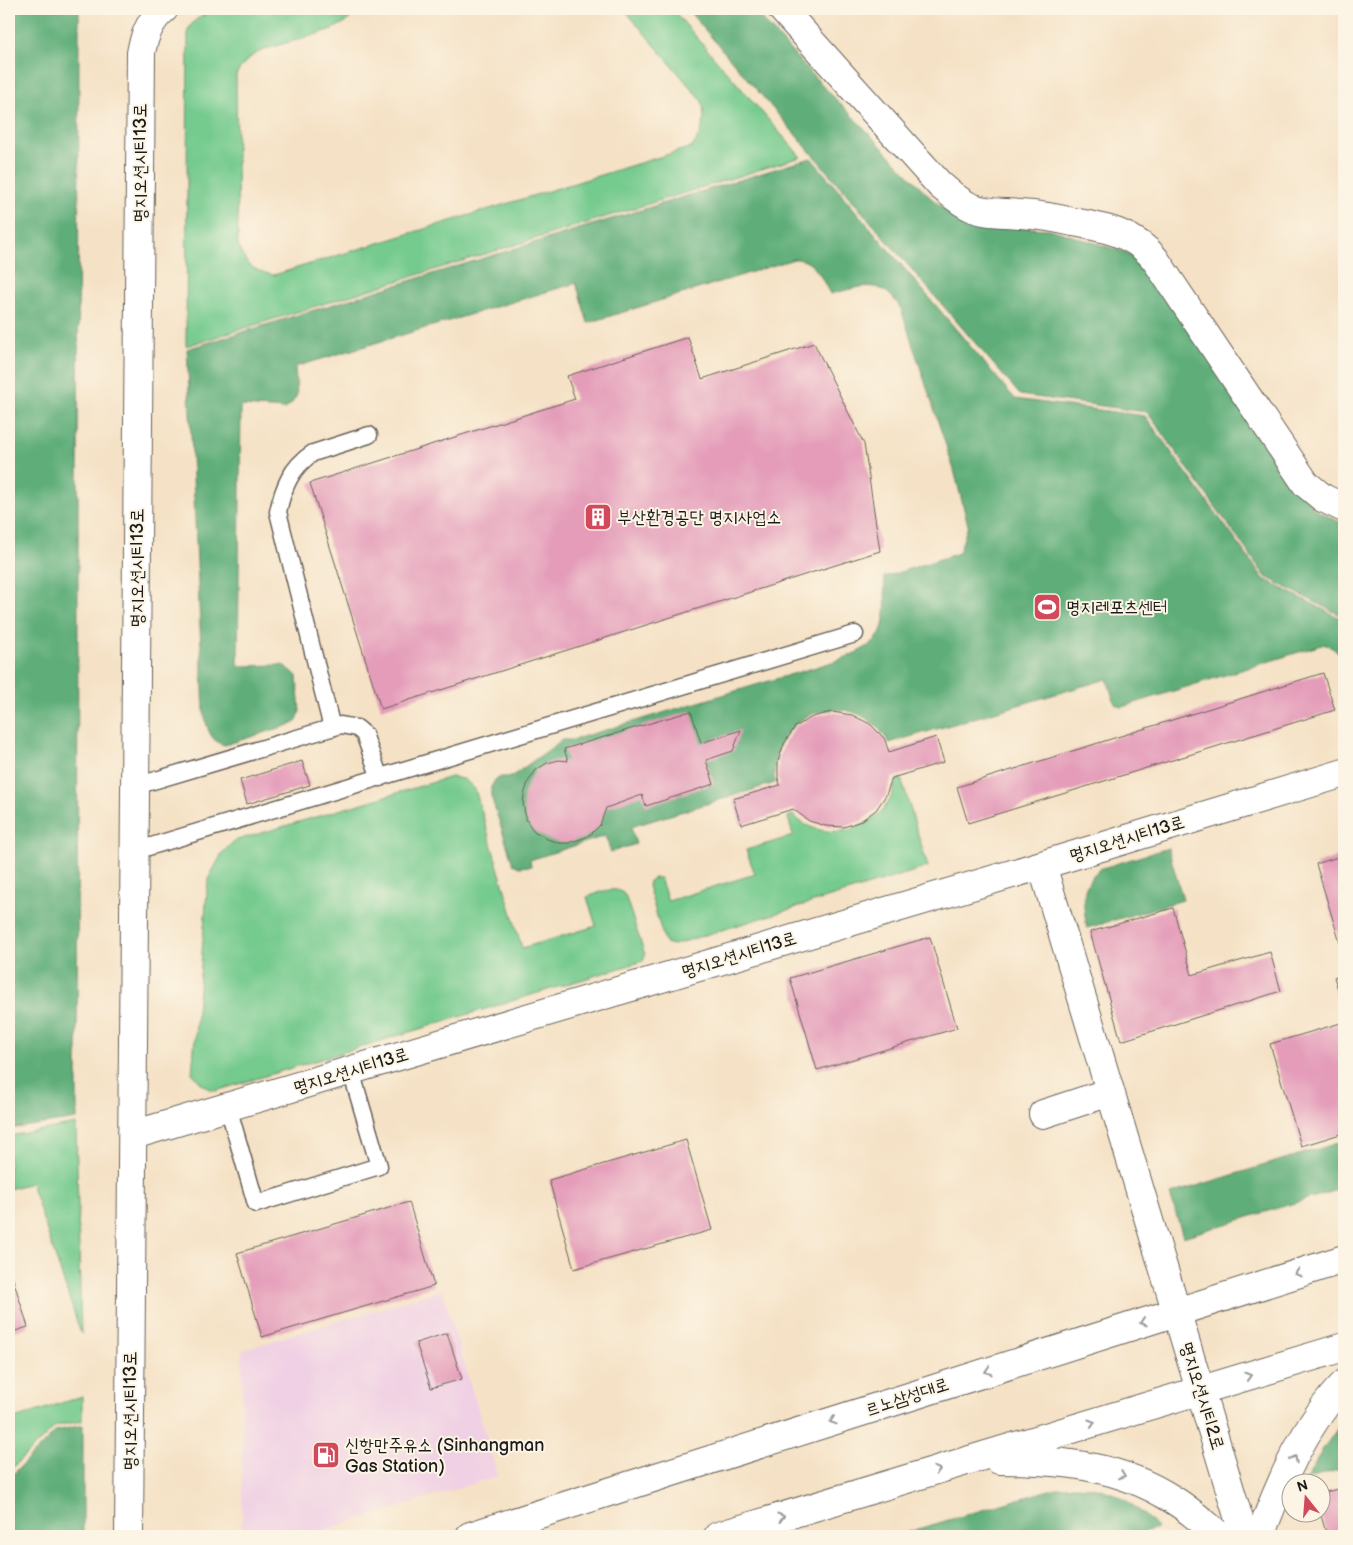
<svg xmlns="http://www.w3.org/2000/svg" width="1353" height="1545" font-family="'Balsamiq Sans','Poor Story',sans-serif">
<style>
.built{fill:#f0d0e4}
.green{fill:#74ca8e;stroke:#487355}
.forest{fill:#5fae79;stroke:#3e654a}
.building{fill:#e49cb9}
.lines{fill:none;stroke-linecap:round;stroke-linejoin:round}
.lane-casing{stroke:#686158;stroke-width:19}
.street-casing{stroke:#686158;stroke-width:30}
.secondary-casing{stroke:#686158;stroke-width:30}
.lane{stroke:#fff;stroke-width:16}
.street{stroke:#fff;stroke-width:28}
.secondary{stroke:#fff;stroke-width:28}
.oneway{stroke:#999}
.labels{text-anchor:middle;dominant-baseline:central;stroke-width:4;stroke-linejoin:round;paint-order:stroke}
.street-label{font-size:18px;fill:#1c1c1c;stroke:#fcf5e5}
.poi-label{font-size:18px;fill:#1c1c1c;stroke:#fcf5e5;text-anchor:start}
</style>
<rect width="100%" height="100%" fill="#fcf5e5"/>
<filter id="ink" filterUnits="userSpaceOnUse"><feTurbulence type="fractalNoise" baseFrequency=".02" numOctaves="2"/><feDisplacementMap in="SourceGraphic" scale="10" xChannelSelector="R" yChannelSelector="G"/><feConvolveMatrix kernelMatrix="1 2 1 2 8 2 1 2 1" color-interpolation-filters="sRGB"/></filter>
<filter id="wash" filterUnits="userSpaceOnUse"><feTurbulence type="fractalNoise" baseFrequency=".0096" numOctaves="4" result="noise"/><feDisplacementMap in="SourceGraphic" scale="20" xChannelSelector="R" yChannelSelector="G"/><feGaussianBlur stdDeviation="1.12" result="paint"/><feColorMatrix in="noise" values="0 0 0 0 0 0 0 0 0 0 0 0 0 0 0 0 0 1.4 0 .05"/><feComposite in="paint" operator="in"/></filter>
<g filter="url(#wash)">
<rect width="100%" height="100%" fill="#f5e2c6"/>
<!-- built -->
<path class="built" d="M 442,1290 L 498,1476 L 306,1536 L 242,1536 L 242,1350 Z"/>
<!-- green -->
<path class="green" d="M 222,9 L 354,9 C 354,11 353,14 352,16 C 341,33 278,42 257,53 C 248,58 241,66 236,75 L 238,245 C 246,266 254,271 274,275 L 692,147 C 703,132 706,120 702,101 L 624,9 L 672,9 L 801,157 L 186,346 L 188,30 C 195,16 207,13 222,9 Z
M 451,777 L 464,779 L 475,789 L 522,948 L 596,926 L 587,897 C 599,893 615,884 625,895 L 645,955 L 643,961 L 216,1091 C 205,1089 199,1081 192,1073 L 208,879 L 223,852 L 234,841 Z
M 901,778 L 928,867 L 673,945 L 665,943 L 648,886 L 649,881 L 654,878 L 660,878 L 668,901 L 755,874 L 746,850 L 793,836 L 788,817 L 793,815 C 819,842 868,834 888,803 C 892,796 894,789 896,781 Z
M 76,1124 L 81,1334 L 31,1183 L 9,1189 L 9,1136 Z
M 82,1396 L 82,1421 L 56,1426 L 9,1471 L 9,1421 Z"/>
<!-- forest -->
<path class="forest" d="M 9,9 L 79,9 L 77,1119 L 9,1129 Z
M 687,9 L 753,9 L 806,68 L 931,198 L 964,225 L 1050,229 L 1137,256 L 1300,491 L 1316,510 L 1344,524 L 1344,617 L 1266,577 L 1147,412 L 1020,395 Z
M 811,158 L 1015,399 L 1145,416 L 1264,579 L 1344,620 L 1344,655 L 1325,644 L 1122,707 L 1115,704 L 1107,679 L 889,743 C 854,680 764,713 775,783 L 631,827 L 636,844 L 611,852 L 605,836 L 530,860 L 531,866 L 519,867 L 513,864 L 491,796 L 491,787 L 495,780 L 501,777 L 511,777 L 562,740 L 572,740 L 826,664 C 883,645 889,637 884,577 L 959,553 L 968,525 L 954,470 L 901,309 C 882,276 861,287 830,294 C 822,279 814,258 794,259 L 588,323 L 576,283 L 295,367 L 297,395 L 292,403 L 285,409 L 241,406 L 238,666 L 282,665 L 288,668 L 297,676 L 300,712 L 296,722 L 289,725 L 225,745 C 210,743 206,725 204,712 L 187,349 Z
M 1168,848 L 1183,900 L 1087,928 C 1083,903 1079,888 1099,869 Z
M 1344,1141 L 1344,1188 L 1183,1237 L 1170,1194 Z
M 1344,1419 L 1344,1468 L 1306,1480 L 1323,1449 Z
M 83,1425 L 83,1536 L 9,1536 L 9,1478 L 56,1431 Z
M 1073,1486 C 1111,1486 1132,1501 1157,1528 L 1130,1536 L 895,1536 L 1039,1493 L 1057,1488 Z"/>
<g id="blocks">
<!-- building -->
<path class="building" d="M 688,337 L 702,379 L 814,343 L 864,444 L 880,551 L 381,709 L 310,483 L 575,399 L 567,376 Z
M 1323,673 L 1335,710 L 968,823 L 957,787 Z
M 691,711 L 701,743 L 741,730 L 733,751 L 706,760 L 714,784 L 646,806 L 642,795 L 606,808 L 600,825 L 592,833 L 584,838 L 568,843 L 560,843 L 547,839 L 534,831 L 530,826 L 526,819 L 523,803 L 524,795 L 528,782 L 536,770 L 547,763 L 559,760 L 568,761 L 564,749 Z
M 832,712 L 852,715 L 870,724 L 884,738 L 889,752 L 936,737 L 944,762 L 892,778 L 886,795 L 876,810 L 861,821 L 844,827 L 826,826 L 809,821 L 793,809 L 741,825 L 733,799 L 780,785 L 778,778 L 778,761 L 784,744 L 795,727 L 812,717 Z
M 302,761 L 310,785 L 247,804 L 240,780 Z
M 1344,855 L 1344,956 L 1316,864 Z
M 1173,908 L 1192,975 L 1270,952 L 1281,991 L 1121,1041 L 1090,932 Z
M 930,937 L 957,1028 L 817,1070 L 790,978 Z
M 1344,974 L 1344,1008 L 1334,977 Z
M 1344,1022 L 1344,1133 L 1301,1146 L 1270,1044 Z
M 686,1140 L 712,1230 L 574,1269 L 549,1180 Z
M 409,1202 L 434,1286 L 262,1337 L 237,1253 Z
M 9,1266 L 28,1327 L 9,1333 Z
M 447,1333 L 462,1379 L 431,1388 L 416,1343 Z
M 9,1352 L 15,1372 L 9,1374 Z
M 1344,1487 L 1344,1536 L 1327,1536 L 1320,1512 L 1320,1494 Z"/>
</g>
</g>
<g filter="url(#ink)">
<use href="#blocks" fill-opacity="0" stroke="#686158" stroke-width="1"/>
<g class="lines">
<!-- lane casing -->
<g class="lane-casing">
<path id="lane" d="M 332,728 L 278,512 C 283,488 291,467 313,453 L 369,435
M 136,786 L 341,725 L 357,728 L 364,734 L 380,778
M 135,851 L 855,634
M 228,1107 L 256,1204 L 379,1166 L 351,1071"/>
</g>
<!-- street casing -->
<g class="street-casing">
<path id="street" d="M 782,9 L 940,185 C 950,193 959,202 971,207 C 986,214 1004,212 1020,214 C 1038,215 1056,218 1073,222 C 1105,228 1134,233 1155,259 L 1306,484 L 1323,498 L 1344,508
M 1042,865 L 1244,1536
M 1043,1114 L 1110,1092
M 133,1135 L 1042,865 L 1344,773"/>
</g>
<!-- secondary casing -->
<g class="secondary-casing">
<path id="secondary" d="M 999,1460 C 1060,1460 1119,1465 1172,1499 C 1189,1509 1205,1524 1220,1536
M 129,1536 L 141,53 C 144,36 150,20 164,9
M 470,1536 L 1344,1259
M 718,1536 L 1344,1347
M 1260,1536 C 1279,1485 1305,1423 1344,1384"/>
</g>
<!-- lane -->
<use href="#lane" class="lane"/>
<!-- street -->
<use href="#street" class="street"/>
<!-- secondary -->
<use href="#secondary" class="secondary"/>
</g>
<!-- one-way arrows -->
<defs><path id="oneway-chevron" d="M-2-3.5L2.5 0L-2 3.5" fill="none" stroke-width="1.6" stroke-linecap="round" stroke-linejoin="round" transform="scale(1.25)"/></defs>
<g class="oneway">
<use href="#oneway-chevron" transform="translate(1298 1273) rotate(163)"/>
<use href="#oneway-chevron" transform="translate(1143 1322) rotate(162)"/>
<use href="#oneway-chevron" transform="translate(988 1371) rotate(162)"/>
<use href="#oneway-chevron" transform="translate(1248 1376) rotate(-17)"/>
<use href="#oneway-chevron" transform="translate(833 1421) rotate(162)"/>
<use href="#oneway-chevron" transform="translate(1092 1423) rotate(-17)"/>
<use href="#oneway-chevron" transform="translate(1294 1459) rotate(-62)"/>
<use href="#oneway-chevron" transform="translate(937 1470) rotate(-17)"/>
<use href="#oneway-chevron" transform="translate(1122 1475) rotate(21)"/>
<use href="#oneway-chevron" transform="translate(781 1517) rotate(-17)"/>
</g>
</g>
<!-- icons -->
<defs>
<g id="building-square" transform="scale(1.4375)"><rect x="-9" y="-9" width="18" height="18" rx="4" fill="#d1495b" stroke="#fcf5e5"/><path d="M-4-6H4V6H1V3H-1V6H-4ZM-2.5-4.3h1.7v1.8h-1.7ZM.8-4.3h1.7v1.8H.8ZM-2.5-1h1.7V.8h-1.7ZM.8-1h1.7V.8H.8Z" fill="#fff"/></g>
<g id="stadium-square" transform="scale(1.4375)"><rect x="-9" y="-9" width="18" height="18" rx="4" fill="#d1495b" stroke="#fcf5e5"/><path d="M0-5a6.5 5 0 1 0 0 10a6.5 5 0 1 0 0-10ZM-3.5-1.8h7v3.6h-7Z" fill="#fff"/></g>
<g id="fuel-square" transform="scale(1.4375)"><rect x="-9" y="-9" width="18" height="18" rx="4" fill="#d1495b" stroke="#fcf5e5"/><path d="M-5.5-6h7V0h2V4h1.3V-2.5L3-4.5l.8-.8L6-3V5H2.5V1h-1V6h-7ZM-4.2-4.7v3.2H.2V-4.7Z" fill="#fff"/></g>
</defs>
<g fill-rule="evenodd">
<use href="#building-square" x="598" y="517"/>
<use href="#stadium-square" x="1047" y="607"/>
<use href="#fuel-square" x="326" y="1455"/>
</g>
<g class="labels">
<!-- street labels -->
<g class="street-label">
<text transform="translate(140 163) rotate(-90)">명지오션시티13로</text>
<text transform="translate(137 568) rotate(-90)">명지오션시티13로</text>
<text transform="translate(1127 839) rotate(-17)">명지오션시티13로</text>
<text transform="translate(739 955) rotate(-17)">명지오션시티13로</text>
<text transform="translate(351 1071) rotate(-17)">명지오션시티13로</text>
<text transform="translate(1202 1396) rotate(73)">명지오션시티2로</text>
<text transform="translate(907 1397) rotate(-18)">르노삼성대로</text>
<text transform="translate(130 1411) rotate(-90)">명지오션시티13로</text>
</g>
<!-- poi labels -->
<g class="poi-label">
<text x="617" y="517">부산환경공단 명지사업소</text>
<text x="1066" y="607">명지레포츠센터</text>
<text x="345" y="1445">신항만주유소 (Sinhangman<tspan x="345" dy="21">Gas Station)</tspan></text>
</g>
</g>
<!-- margin -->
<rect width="1353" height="1545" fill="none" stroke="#fcf5e5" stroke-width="30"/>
<!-- north arrow -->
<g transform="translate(1306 1498) rotate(343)"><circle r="24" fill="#fcf5e5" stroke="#a29e95"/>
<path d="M0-4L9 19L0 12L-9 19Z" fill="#d1495b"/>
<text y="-8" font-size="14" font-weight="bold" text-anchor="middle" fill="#1c1c1c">N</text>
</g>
</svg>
